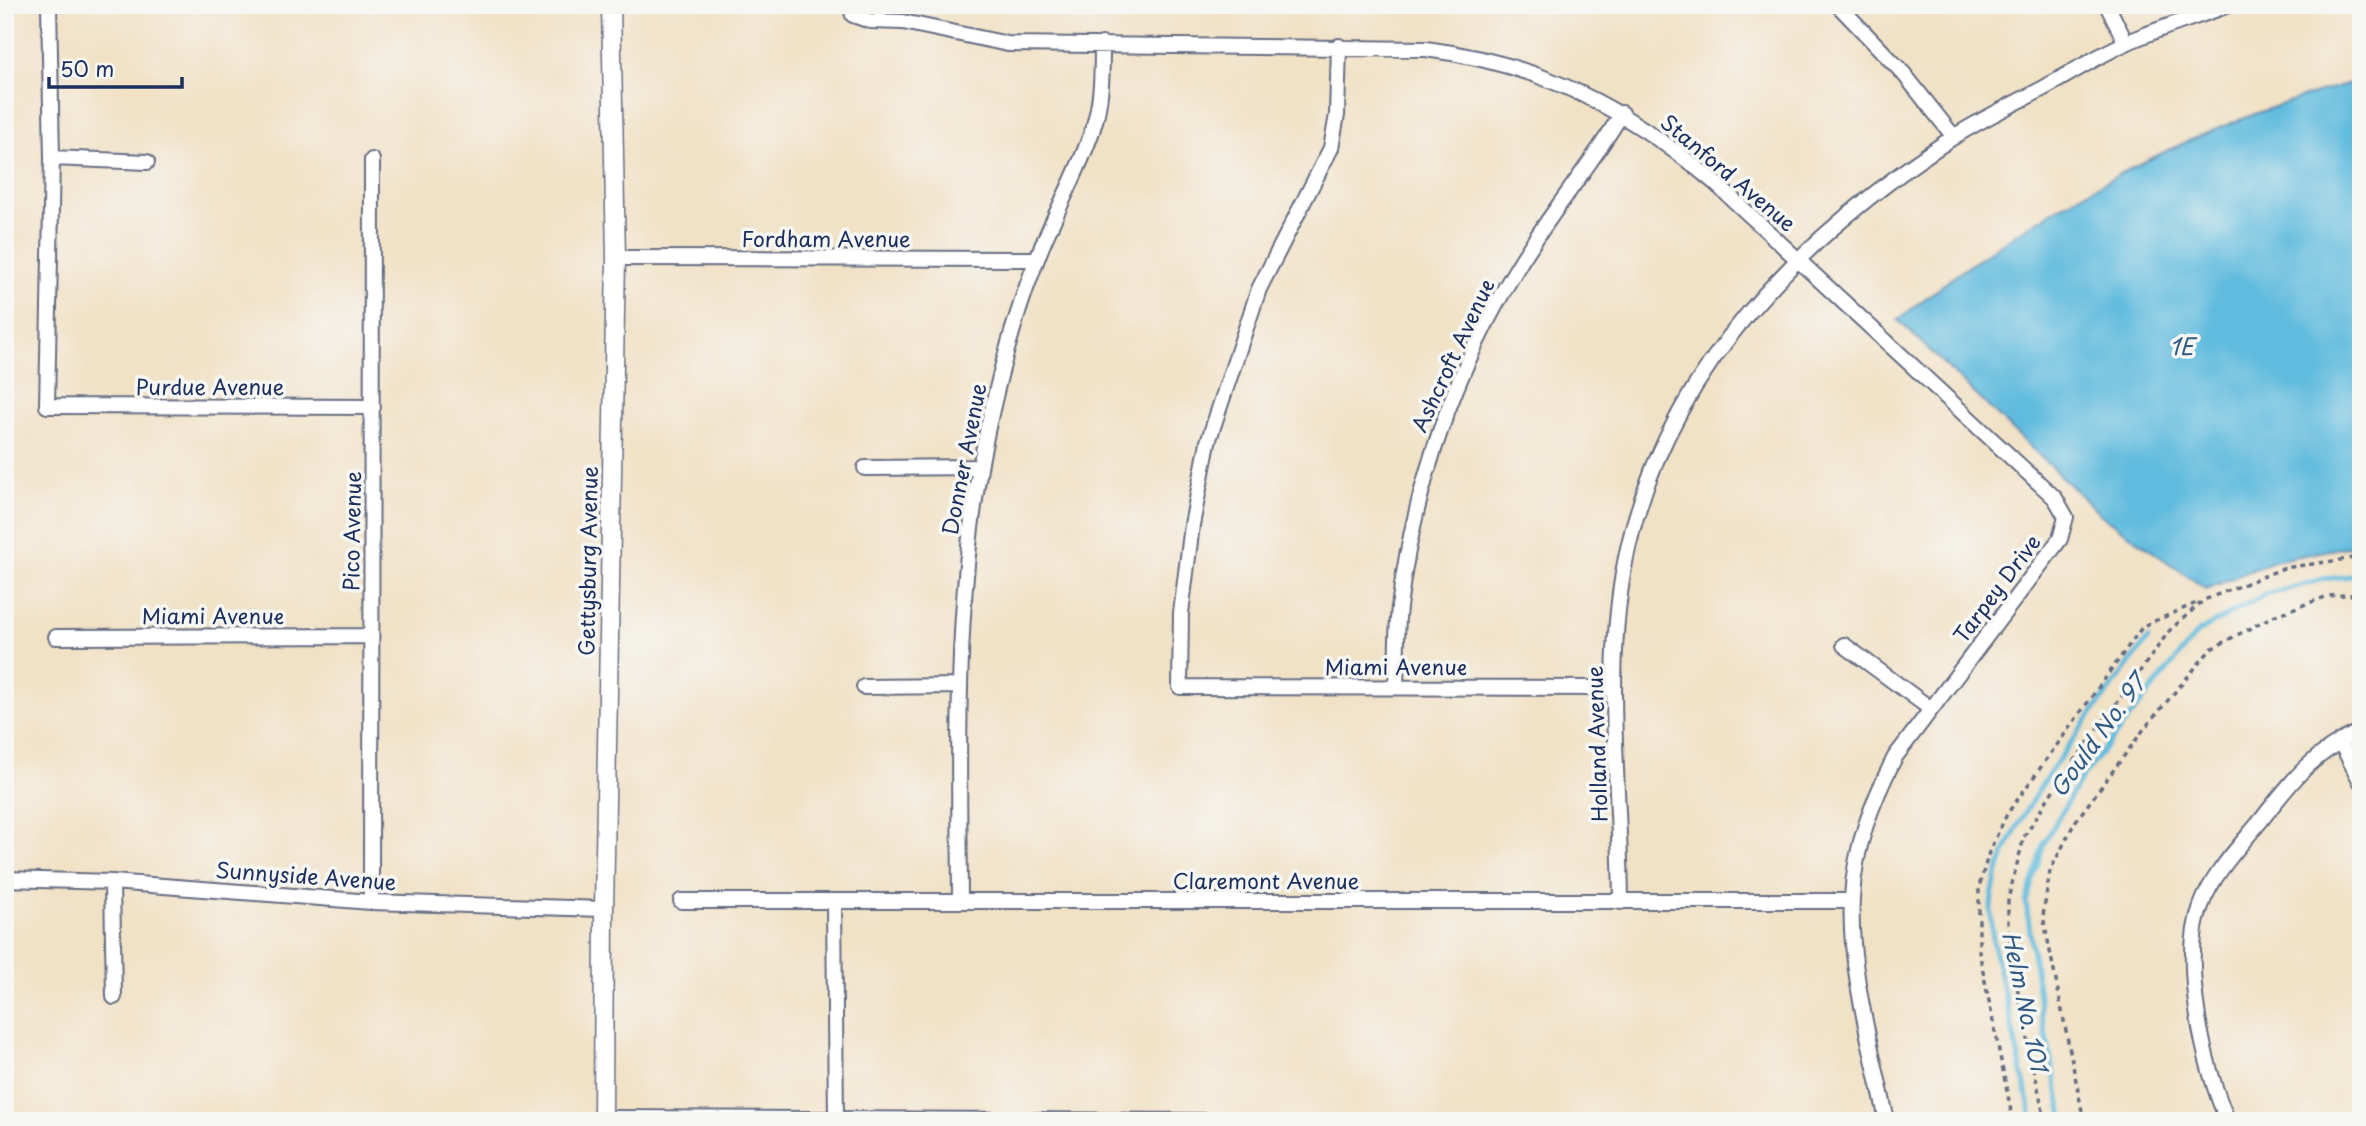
<svg xmlns="http://www.w3.org/2000/svg" width="2366" height="1126" font-family="'Playpen Sans',sans-serif">
<style>
.water{fill:#61bbde;stroke:#3e759e;stroke-width:2}
.lines{fill:none;stroke-linecap:round;stroke-linejoin:round}
.stream{stroke:#61bbde;stroke-width:5}
.minor-casing{stroke:#666d82;stroke-width:18}
.tertiary-casing{stroke:#666d82;stroke-width:21}
.path{stroke:#666d82;stroke-width:3.5;stroke-dasharray:5 5;stroke-linecap:butt}
.minor{stroke:#fff;stroke-width:14}
.tertiary{stroke:#fff;stroke-width:18}
.labels{text-anchor:middle;dominant-baseline:central;stroke-width:7;stroke-linejoin:round;paint-order:stroke}
.street-label{font-size:21px;fill:#1b2f5e;stroke:#f6f6f2}
.water-label{font-size:23px;font-style:italic;fill:#305984;stroke:#f6f6f2}
</style>
<rect width="100%" height="100%" fill="#f6f6f2"/>
<filter id="ink" filterUnits="userSpaceOnUse"><feTurbulence type="fractalNoise" baseFrequency=".0143" numOctaves="2"/><feDisplacementMap in="SourceGraphic" scale="14" xChannelSelector="R" yChannelSelector="G"/><feConvolveMatrix kernelMatrix="1 2 1 2 8 2 1 2 1" color-interpolation-filters="sRGB"/></filter>
<filter id="wash" filterUnits="userSpaceOnUse"><feTurbulence type="fractalNoise" baseFrequency=".00686" numOctaves="4" result="noise"/><feDisplacementMap in="SourceGraphic" scale="28" xChannelSelector="R" yChannelSelector="G"/><feGaussianBlur stdDeviation="1.57" result="paint"/><feColorMatrix in="noise" values="0 0 0 0 0 0 0 0 0 0 0 0 0 0 0 0 0 1.4 0 .05"/><feComposite in="paint" operator="in"/></filter>
<g filter="url(#wash)">
<rect width="100%" height="100%" fill="#f1e1c5"/>
<!-- water -->
<path class="water" d="M 2361,80 L 2361,544 L 2274,561 L 2206,589 L 2101,515 L 1898,320 C 2032,210 2193,125 2361,80 Z"/>
<g class="lines">
<!-- stream -->
<path class="stream" d="M 2033,1121 C 2024,1081 2015,1041 2006,1001 C 1999,970 1990,939 1991,907 C 1994,828 2101,704 2148,639
M 2064,1121 L 2041,1011 L 2026,902 L 2044,843 L 2082,777 L 2198,632 L 2262,596 L 2324,579 L 2361,575"/>
</g>
</g>
<g filter="url(#ink)">
<g class="lines">
<!-- minor casing -->
<g class="minor-casing">
<path id="minor" d="M 49,5 L 52,158 L 47,406 L 373,407
M 850,5 L 853,15 L 870,21 L 903,22 L 1008,44 L 1426,49 C 1541,64 1626,108 1714,182 L 2055,498 L 2066,517 L 2060,539 L 1895,757 C 1872,802 1854,848 1852,899 C 1848,967 1873,1054 1887,1121
M 1838,5 L 1904,74 L 1954,137
M 2107,5 L 2126,43
M 1339,46 L 1337,115 L 1331,148 L 1259,289 L 1208,442 L 1192,525 L 1181,613 L 1180,687 L 1612,688
M 52,158 L 147,162
M 616,258 L 1037,259
M 865,468 L 980,467
M 56,637 L 370,636
M 1844,645 L 1931,709
M 864,687 L 959,686
M 1396,687 C 1397,661 1396,634 1399,607 C 1414,488 1454,371 1517,268 C 1549,214 1590,167 1622,113
M 2340,741 L 2361,782
M 5,879 L 112,882 L 371,902 L 604,909
M 112,882 L 114,997
M 960,900 C 959,729 953,568 994,401 C 1005,353 1019,305 1037,259 C 1053,215 1079,173 1093,128 C 1102,101 1102,72 1102,44
M 681,901 L 1851,901
M 834,901 L 836,1121
M 371,902 L 372,160
M 1621,902 C 1620,783 1602,665 1628,548 C 1669,367 1802,237 1952,138 C 1980,120 2012,105 2042,89 C 2070,74 2097,56 2126,43 C 2159,28 2194,18 2228,5
M 603,1118 L 1211,1121
M 2228,1121 C 2204,1070 2180,960 2201,906 C 2213,873 2240,846 2262,819 C 2293,779 2314,752 2361,731"/>
</g>
<!-- tertiary casing -->
<g class="tertiary-casing">
<path id="tertiary" d="M 603,1121 L 604,909 L 616,258 L 611,5"/>
</g>
<!-- path -->
<path class="path" d="M 2013,1121 L 1979,951 L 1979,887 L 1989,852 L 2007,814 L 2143,626 L 2199,602
M 2045,1121 L 2019,998 L 2008,929 L 2008,899 L 2024,837 L 2052,792 L 2170,630 L 2204,600 L 2284,568 L 2361,557
M 2084,1121 L 2043,916 L 2050,871 L 2075,822 L 2144,729 L 2211,649 L 2273,616 L 2328,596 L 2361,594"/>
<!-- minor -->
<use href="#minor" class="minor"/>
<!-- tertiary -->
<use href="#tertiary" class="tertiary"/>
</g>
</g>
<g class="labels">
<!-- street labels -->
<g class="street-label">
<text transform="translate(1729 172) rotate(40)">Stanford Avenue</text>
<text x="826" y="238">Fordham Avenue</text>
<text transform="translate(1452 355) rotate(-65)">Ashcroft Avenue</text>
<text x="210" y="386">Purdue Avenue</text>
<text transform="translate(963 459) rotate(-79)">Donner Avenue</text>
<text transform="translate(351 531) rotate(-89)">Pico Avenue</text>
<text transform="translate(587 561) rotate(-89)">Gettysburg Avenue</text>
<text transform="translate(1996 588) rotate(-53)">Tarpey Drive</text>
<text x="213" y="615">Miami Avenue</text>
<text x="1396" y="666">Miami Avenue</text>
<text transform="translate(1596 744) rotate(-92)">Holland Avenue</text>
<text transform="translate(306 875) rotate(4)">Sunnyside Avenue</text>
<text x="1266" y="880">Claremont Avenue</text>
</g>
<!-- water labels -->
<g class="water-label">
<text x="2182" y="345">1E</text>
<text transform="translate(2097 735) rotate(-54)">Gould No. 97</text>
<text transform="translate(2026 1001) rotate(78)">Helm No. 101</text>
</g>
</g>
<!-- margin -->
<rect width="2366" height="1126" fill="none" stroke="#f6f6f2" stroke-width="28"/>
<!-- scale -->
<path d="M49 77v10h133v-10" fill="none" stroke="#1b2f5e" stroke-width="3.5"/>
<text x="60" y="77" font-size="21" fill="#1b2f5e" stroke="#f6f6f2" stroke-width="5" paint-order="stroke">50 m</text>
</svg>
